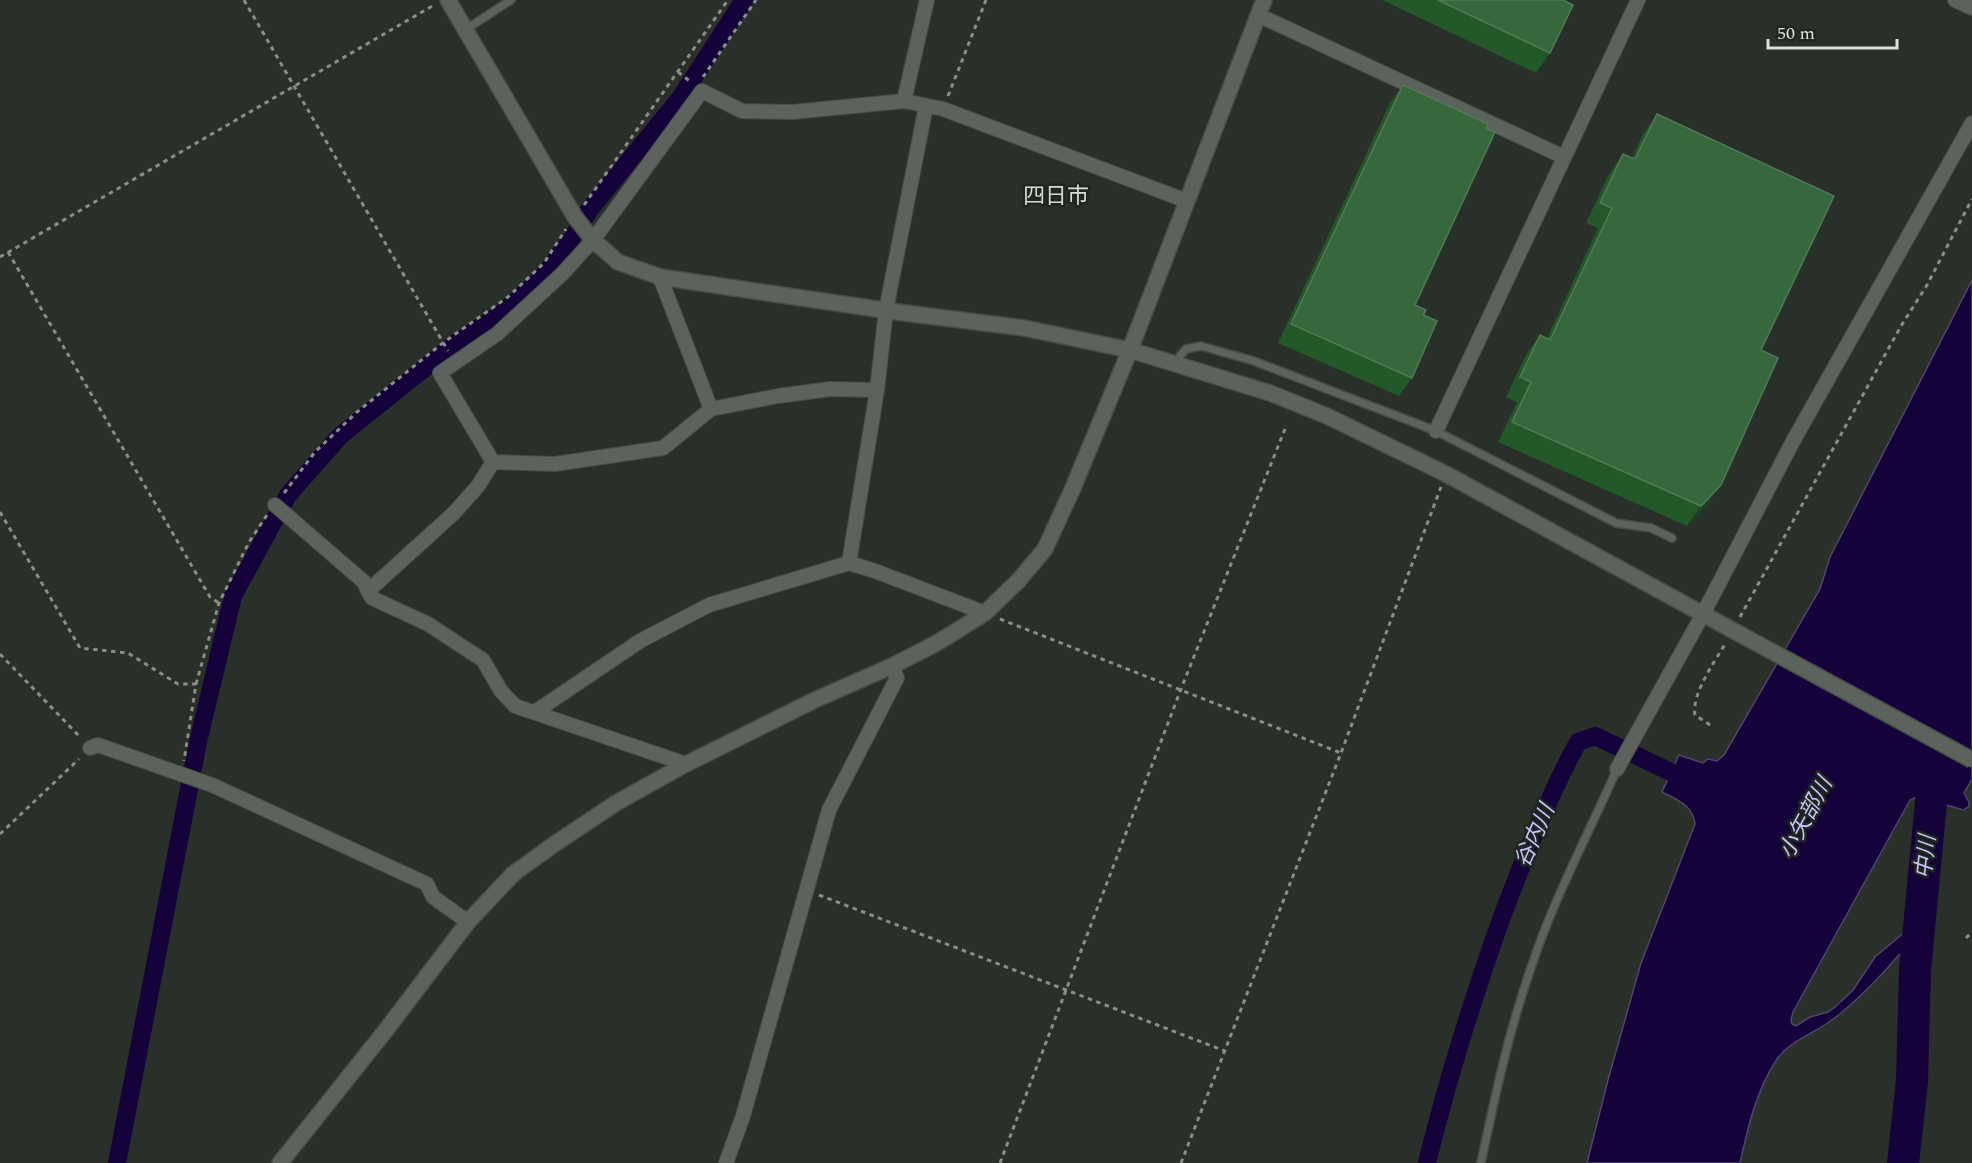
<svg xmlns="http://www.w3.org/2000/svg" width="1972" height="1163" font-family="Spectral,'Noto Sans JP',serif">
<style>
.water{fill:#15023b;stroke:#51456c;stroke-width:1.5}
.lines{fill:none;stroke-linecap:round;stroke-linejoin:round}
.canal{stroke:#15023b;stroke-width:18}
.river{stroke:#15023b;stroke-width:32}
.service-casing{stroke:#464c46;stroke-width:10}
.minor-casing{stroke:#464c46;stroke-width:16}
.tertiary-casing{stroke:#464c46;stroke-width:18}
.path{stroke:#8a8e8a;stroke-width:3;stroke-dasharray:4.5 4.5;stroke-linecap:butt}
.service{stroke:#5c635c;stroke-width:7}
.minor{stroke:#5c635c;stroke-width:14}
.tertiary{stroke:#5c635c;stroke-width:15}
.tertiary-bridge-casing{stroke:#464c46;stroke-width:18;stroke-linecap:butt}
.tertiary-bridge{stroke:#5c635c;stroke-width:15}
.wall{fill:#235829}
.shaded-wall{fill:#1d4221}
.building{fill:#37673c;stroke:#517a55;stroke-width:1.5}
.labels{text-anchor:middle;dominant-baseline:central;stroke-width:5;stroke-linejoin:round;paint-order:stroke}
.neighbourhood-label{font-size:22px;fill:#d4dcd3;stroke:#1f251f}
.water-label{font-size:22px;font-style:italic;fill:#c8c3fb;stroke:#1f251f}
</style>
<rect width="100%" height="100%" fill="#292f29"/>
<!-- water -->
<path class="water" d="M 1972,280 L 1972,779 L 1964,793 L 1969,802 L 1969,806 L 1964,810 L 1917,797 L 1910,800 L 1793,1012 L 1791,1020 L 1792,1024 L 1796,1026 L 1810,1017 L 1828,1012 L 1835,1007 L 1853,990 L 1875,957 L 1905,932 L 1905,955 L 1899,955 C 1878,979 1855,1004 1829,1022 C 1812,1034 1789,1042 1777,1059 C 1756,1091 1748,1127 1740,1163 L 1587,1163 L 1608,1080 L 1641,963 L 1695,824 C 1693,805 1677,800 1662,792 L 1679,755 L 1703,763 L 1708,759 L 1717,761 L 1724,755 L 1820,589 L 1830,557 Z"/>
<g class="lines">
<!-- canal -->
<path class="canal" d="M 117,1163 L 198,742 L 233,596 L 288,495 L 340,436 L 457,342 L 501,314 L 541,279 L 571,240 L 590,209 L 681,97 L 744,0
M 1427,1163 C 1447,1081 1472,1001 1500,922 C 1523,861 1547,799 1578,742 L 1595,736 L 1692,782"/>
<!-- river -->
<path class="river" d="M 1903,1163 L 1912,1081 L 1915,970 L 1935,760"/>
<!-- service casing -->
<g class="service-casing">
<path id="service" d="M 465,30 L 511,0
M 1177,365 L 1180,356 L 1186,349 L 1201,346 L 1254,361 L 1436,431 L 1616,523 L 1651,528 L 1672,538
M 1481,1163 C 1495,1096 1509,1030 1532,965 C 1554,898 1589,833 1617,769"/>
</g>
<!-- minor casing -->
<g class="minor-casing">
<path id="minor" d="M 1955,0 L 1972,8
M 1258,15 L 1564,157
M 904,101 L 927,0
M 660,277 L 711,409
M 877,390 L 830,389 L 778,396 L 711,409 L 663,448 L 555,464 L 493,462 L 440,373 L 497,334 L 563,273 L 593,240 L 702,91 L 742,111 L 793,112 L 904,101 L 943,109 L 1187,201
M 1436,431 L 1638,0
M 275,505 L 364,582 L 368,591 L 454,513 L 478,486 L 493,462
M 849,563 L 877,390 L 886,310 L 926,106
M 368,591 L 372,598 L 428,624 L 483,660 L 501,691 L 515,706 L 686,764
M 535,712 L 640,641 L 709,605 L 849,563 L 875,571 L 985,613
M 90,748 L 98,745 L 212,785 L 427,884 L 433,897 L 468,922
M 1617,769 L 1703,614 L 1792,443 L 1972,123
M 726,1163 L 743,1116 L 829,810 L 897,678 L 892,666"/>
</g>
<!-- tertiary casing -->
<g class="tertiary-casing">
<path id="tertiary" d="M 448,0 L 575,217 L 593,240 L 618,262 L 660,277 L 897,312 L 1024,328 L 1130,350 L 1270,393 L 1327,416 L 1446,474 L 1712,619
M 280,1163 L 386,1030 L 468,922 L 513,874 L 556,843 L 616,803 L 686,764 L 817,699 L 892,666 L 937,643 L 985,613 L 1019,580 L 1045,549 L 1073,488 L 1130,350 L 1264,0"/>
</g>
<!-- path -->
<path class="path" d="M 244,0 L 448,351
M 678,72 L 691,82
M 703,77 L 756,0
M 948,96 L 986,0
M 584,205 L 728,0
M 8,252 L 210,597 L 219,603
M 0,257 L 434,5
M 284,493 L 315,452 L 357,412 L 444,342 L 508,297 L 544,263 L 566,229
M 0,512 L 80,648 L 128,653 L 178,684 L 196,684 L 184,761
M 1740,617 L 1901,326 L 1927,285 L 1972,199
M 1000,619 L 1341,753
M 0,654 L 80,737
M 196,684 L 219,603 L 249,542 L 267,515
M 1710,725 L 1695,715 C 1691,695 1715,661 1725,644
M 0,834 L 79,759
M 819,895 L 1225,1051
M 1966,938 L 1972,932
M 1000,1163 L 1181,689 L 1285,429
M 1181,1163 L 1341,753 L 1441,487"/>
<!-- service -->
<use href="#service" class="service"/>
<!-- minor -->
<use href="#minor" class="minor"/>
<!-- tertiary -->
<use href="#tertiary" class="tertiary"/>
<!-- tertiary-bridge casing -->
<g class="tertiary-bridge-casing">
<path id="tertiary-bridge" d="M 1712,619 L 1972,760"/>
</g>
<!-- tertiary-bridge -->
<use href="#tertiary-bridge" class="tertiary-bridge"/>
</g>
<!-- wall -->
<path class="wall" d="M 1382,0 L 1563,0 L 1550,53 L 1536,73 Z
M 1403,85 L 1415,305 L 1423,315 L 1412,378 L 1399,396 L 1278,343 L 1390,103 Z
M 1657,114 L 1761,350 L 1707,505 L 1687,526 L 1498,442 L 1517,402 L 1506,397 L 1526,355 L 1540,335 L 1547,338 L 1598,228 L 1586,223 L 1609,174 L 1623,154 L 1632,158 L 1643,134 Z"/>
<!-- shaded-wall -->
<path class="shaded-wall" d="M 1721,485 L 1707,505 L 1687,526 L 1701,506 Z"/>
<!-- building -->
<path class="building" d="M 1438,0 L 1563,0 L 1573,5 L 1550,53 Z
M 1403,85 L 1488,124 L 1486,129 L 1495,132 L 1415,305 L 1426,310 L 1423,315 L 1437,321 L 1412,378 L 1291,324 Z
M 1657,114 L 1834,196 L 1761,350 L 1778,358 L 1721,485 L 1701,506 L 1512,422 L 1531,382 L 1520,377 L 1540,335 L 1550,340 L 1612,208 L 1600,203 L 1623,154 L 1635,159 Z"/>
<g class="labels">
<!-- neighbourhood labels -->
<g class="neighbourhood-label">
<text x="1056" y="196">四日市</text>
</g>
<!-- water labels -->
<g class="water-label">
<text transform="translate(1806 818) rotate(-62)">小矢部川</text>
<text transform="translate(1535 836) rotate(-66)">谷内川</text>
<text transform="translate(1926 857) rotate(-84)">中川</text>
</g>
</g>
<!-- scale -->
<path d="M1768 39v9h129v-9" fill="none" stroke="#dde1dd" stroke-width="3"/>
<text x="1777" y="39" font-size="18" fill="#dde1dd" stroke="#1f251f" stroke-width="4.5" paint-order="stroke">50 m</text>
</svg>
